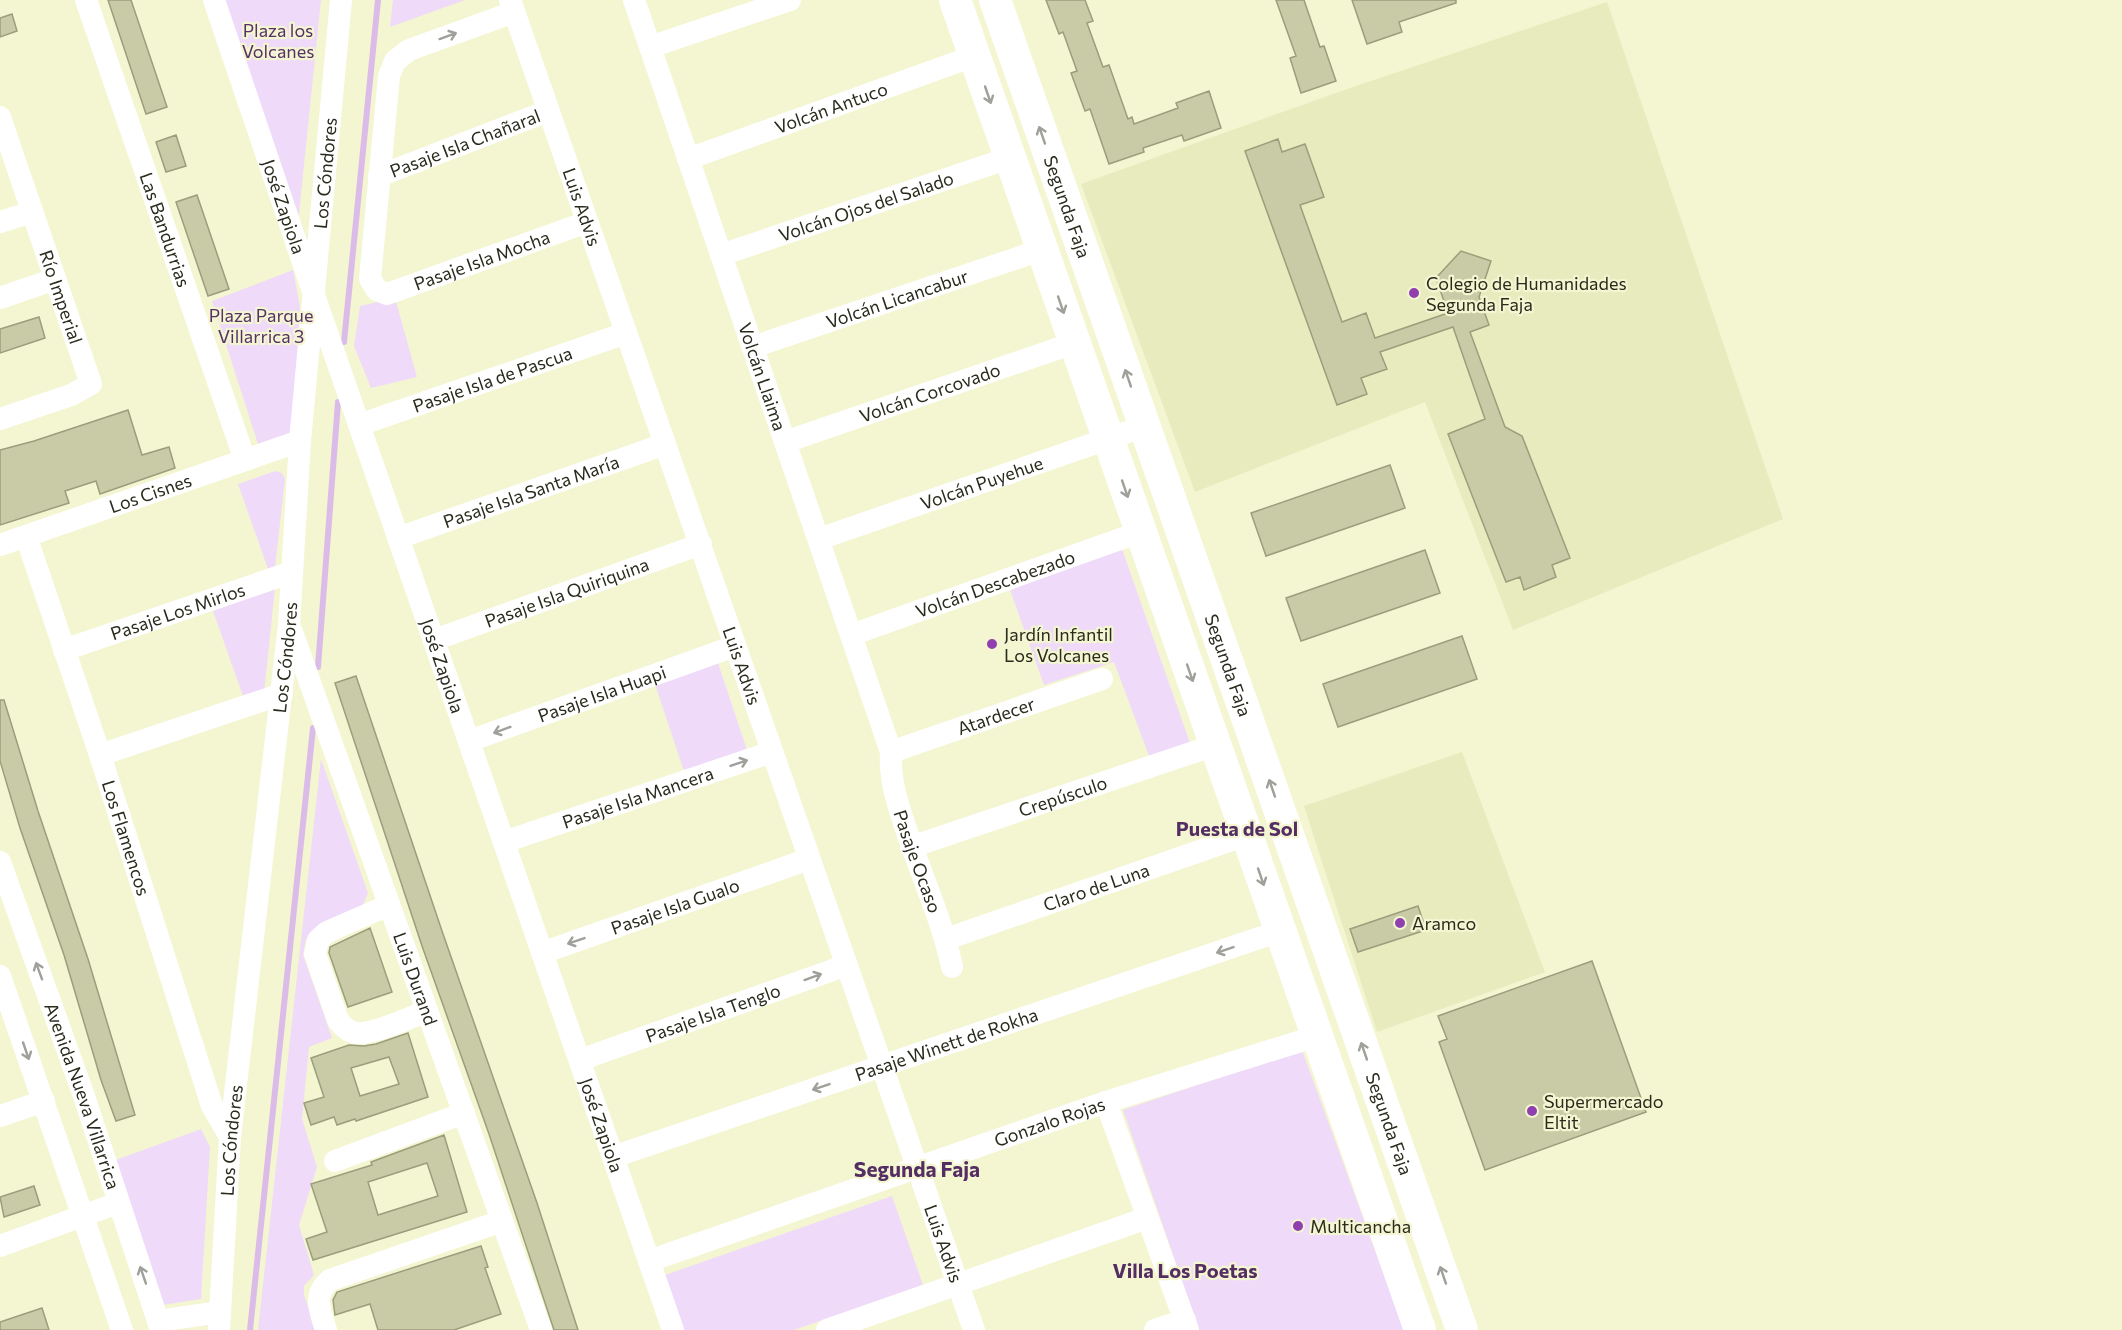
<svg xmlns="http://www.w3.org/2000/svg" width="2122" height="1330" font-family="Commissioner,sans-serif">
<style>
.built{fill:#e8ebbe}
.green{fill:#efdaf9}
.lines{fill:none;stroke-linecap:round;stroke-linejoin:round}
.stream{stroke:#dbbce9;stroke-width:6}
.building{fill:#c9cba7;stroke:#9b9e7b;stroke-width:1.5;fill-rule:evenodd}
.minor{stroke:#fff;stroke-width:22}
.secondary{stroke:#fff;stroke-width:32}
.oneway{stroke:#9fa099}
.poi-dot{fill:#903fae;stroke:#f3f6d1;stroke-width:2}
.labels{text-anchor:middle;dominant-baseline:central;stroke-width:4.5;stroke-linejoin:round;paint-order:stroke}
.park-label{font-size:18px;fill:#573067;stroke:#f3f6d1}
.street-label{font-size:18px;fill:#2a2b1d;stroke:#f3f6d1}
.poi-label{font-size:18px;fill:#2a2b1d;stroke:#f3f6d1;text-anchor:start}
.neighbourhood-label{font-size:20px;font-weight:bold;fill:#542d63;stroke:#f3f6d1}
.quarter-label{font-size:21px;font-weight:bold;fill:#542d63;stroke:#f3f6d1}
</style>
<rect width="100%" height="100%" fill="#f3f6d1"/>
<!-- built -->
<path class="built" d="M 1607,2 L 1783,519 L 1513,630 L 1425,402 L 1195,492 L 1081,184 L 1350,88 Z
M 1462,752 L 1545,972 L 1377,1032 L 1304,806 Z"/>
<!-- green -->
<path class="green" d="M 224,0 L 321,0 L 298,223 Z
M 393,0 L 465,0 L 390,27 Z
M 293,270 L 300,307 L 293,433 L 258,444 L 212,301 Z
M 395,298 L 417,377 L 371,388 L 354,346 L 360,306 Z
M 275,471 L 282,473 L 285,479 L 275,567 L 268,569 L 238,484 Z
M 1122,549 L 1190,743 L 1149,756 L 1114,662 L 1044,685 L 1010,590 Z
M 275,588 L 264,693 L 244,699 L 213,611 Z
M 718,663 L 747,750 L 684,771 L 655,684 Z
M 321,759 L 368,893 L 363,905 L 317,929 L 306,939 L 303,955 L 332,1038 L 309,1047 L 302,1119 L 317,1167 L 299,1225 L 314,1275 L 304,1286 L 304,1295 L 316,1330 L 258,1330 Z
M 1302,1050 L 1404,1330 L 1199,1330 L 1123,1110 Z
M 201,1129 L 210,1147 L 201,1299 L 162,1305 L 113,1161 Z
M 892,1196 L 923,1285 L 794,1330 L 681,1330 L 662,1276 Z"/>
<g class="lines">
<!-- stream -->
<path class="stream" d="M 344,342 L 378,0
M 318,667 L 338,402
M 250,1330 L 313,728"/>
</g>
<!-- building -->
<path class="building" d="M 108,0 L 131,0 L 167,107 L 146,114 Z
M 1046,0 L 1085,0 L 1093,21 L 1087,23 L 1103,67 L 1109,65 L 1128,119 L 1132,117 L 1134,124 L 1178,108 L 1176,103 L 1209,91 L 1221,128 L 1184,141 L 1182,135 L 1143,148 L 1144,152 L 1109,164 L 1090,109 L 1085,111 L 1071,73 L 1077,71 L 1063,32 L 1059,34 Z
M 1276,0 L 1304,0 L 1320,47 L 1324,46 L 1336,81 L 1301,93 L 1290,58 L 1296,56 Z
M 1352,0 L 1456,0 L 1456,3 L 1399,22 L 1402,32 L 1367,44 Z
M 12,14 L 17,31 L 0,37 L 0,18 Z
M 176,135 L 186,166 L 166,172 L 156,142 Z
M 1278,139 L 1282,152 L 1305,144 L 1324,197 L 1300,205 L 1342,322 L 1366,313 L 1375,338 L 1448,313 L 1436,278 L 1461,251 L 1491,261 L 1479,297 L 1489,325 L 1470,332 L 1505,427 L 1522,436 L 1570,558 L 1552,565 L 1556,577 L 1524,590 L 1520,577 L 1506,582 L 1448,434 L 1485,419 L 1453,327 L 1380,352 L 1387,369 L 1361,378 L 1367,394 L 1337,405 L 1245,151 Z
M 197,195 L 229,289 L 208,296 L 176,202 Z
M 39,317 L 45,338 L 0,353 L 0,329 Z
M 128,410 L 142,455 L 169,447 L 175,468 L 100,494 L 96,481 L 65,491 L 69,503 L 0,525 L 0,450 L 34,441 Z
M 1390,465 L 1405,508 L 1266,556 L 1251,513 Z
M 1425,550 L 1440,593 L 1301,641 L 1286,598 Z
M 1462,636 L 1477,679 L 1338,727 L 1323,684 Z
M 356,676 L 442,931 L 537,1203 L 578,1330 L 554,1330 L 489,1134 L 422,946 L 335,683 Z
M 0,700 L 4,700 L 38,811 L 88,959 L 135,1115 L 116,1121 L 101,1080 L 64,955 L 20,828 L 0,761 Z
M 1418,906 L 1426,930 L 1358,952 L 1350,929 Z
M 370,928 L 392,992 L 348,1007 L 329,953 L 330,947 Z
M 1592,961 L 1646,1112 L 1485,1170 L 1439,1042 L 1447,1039 L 1438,1016 Z
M 408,1033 L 428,1097 L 356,1121 L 355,1119 L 337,1125 L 334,1117 L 311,1125 L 304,1103 L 324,1097 L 311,1058 L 349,1045 L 364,1046 L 376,1044 ZM 389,1057 L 399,1084 L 360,1096 L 351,1068 Z
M 444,1135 L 467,1212 L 313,1260 L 306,1239 L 327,1232 L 311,1184 L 372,1165 L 371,1162 ZM 427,1163 L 438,1196 L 378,1215 L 368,1182 Z
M 34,1186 L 40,1205 L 4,1217 L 0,1197 Z
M 481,1246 L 488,1267 L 485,1268 L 501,1314 L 454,1330 L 378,1330 L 370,1304 L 335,1315 L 333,1300 L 337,1292 Z
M 42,1308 L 49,1330 L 0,1330 L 0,1322 Z"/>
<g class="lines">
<!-- minor -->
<g class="minor">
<path id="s1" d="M 86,0 L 245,460"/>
<path id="s2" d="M 214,0 L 313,292 L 673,1330"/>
<path id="s3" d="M 510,0 L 974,1330"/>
<path id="s4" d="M 634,0 L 891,752 C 889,780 898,805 907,832 C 922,877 942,920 952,967"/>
<path id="s5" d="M 514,12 L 409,50 L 395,61 L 389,76 L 370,279 L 377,290 L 387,294 L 587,222"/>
<path d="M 650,47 L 790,0"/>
<path id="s6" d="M 0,117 L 91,384 L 71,395 L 0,419"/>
<path id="s7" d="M 688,159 L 974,56"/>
<path id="s8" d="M 379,176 L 548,111"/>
<path d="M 0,222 L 32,212"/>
<path id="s9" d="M 721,255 L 1009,158"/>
<path d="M 0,298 L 55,279"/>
<path id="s10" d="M 753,347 L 1041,250"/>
<path id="s11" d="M 359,425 L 626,333"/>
<path id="s12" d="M 785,442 L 1074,343"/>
<path id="s13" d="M 26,536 L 100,755 L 212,1106 L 230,1137"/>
<path id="s14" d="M 398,538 L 665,444"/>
<path id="s15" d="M 819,539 L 1145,426"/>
<path id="s16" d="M 0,545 L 300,441"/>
<path id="s17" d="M 292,632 L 541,1330"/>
<path id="s18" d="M 851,635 L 1140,532"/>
<path id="s19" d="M 434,640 L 701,544"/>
<path id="s20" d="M 64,650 L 292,572"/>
<path id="s21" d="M 469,741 L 735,646"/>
<path id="s22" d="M 891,752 L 1102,679"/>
<path d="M 100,755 L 282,694"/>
<path id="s23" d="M 504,842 L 772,752"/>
<path id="s24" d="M 911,847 L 1215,745"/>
<path id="s25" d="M 0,862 L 84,1096 L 161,1330"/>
<path d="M 389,905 L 327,932 L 318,940 L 315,954 L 338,1020 C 343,1027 348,1032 357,1033 C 372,1035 412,1017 427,1011"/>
<path id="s26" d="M 946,939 L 1246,835"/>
<path id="s27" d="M 542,953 L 809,859"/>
<path d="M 0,976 L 122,1330"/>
<path id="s28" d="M 580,1060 L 847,965"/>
<path d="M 1106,1102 L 1188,1330"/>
<path d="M 0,1116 L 44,1101"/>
<path id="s29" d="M 613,1157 L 1280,931"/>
<path d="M 335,1161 L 464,1113"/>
<path d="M 0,1246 L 118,1203"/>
<path id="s30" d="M 649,1261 L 1106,1102 L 1317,1036"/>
<path d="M 158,1321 L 220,1312"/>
<path id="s31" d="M 219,1330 L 230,1137 L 289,625 L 300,441 L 341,0"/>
<path d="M 326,1330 C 320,1311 312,1295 330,1280 L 502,1221"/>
<path d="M 827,1330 L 1147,1218"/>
<path d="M 1155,1330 L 1185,1320"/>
</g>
<!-- secondary -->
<g class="secondary">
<path d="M 955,0 L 1420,1330"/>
<path id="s32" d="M 995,0 L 1462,1330"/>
</g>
</g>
<!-- one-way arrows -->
<defs><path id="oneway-shaft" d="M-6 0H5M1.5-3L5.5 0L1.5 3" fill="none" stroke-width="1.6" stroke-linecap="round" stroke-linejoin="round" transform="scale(1.5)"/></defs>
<g class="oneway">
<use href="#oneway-shaft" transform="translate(448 36) rotate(-20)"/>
<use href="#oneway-shaft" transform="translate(988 95) rotate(71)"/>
<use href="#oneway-shaft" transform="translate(1042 135) rotate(-109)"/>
<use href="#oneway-shaft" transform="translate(1061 305) rotate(71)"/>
<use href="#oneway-shaft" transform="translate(1128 378) rotate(-109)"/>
<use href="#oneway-shaft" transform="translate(1125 489) rotate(71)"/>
<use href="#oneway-shaft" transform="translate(1190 673) rotate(71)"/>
<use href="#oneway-shaft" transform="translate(502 730) rotate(160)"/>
<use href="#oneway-shaft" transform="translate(739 763) rotate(-19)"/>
<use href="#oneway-shaft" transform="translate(1272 788) rotate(-109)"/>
<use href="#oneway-shaft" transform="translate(1261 877) rotate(71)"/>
<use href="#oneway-shaft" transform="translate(576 941) rotate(161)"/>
<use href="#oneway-shaft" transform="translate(1225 950) rotate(161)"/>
<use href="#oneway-shaft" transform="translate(39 971) rotate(-110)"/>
<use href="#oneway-shaft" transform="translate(813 977) rotate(-20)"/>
<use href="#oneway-shaft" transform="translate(26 1051) rotate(71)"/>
<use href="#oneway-shaft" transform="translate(1364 1051) rotate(-109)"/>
<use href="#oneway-shaft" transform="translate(821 1087) rotate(161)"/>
<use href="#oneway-shaft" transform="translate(143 1275) rotate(-109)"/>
<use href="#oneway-shaft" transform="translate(1443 1275) rotate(-109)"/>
</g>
<!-- markers -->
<g class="poi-dot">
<circle cx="1414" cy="293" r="6"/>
<circle cx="992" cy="644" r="6"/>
<circle cx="1400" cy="923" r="6"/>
<circle cx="1532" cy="1111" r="6"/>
<circle cx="1298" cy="1226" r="6"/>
</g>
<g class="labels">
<!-- park labels -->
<g class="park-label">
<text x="278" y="30">Plaza los<tspan x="278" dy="21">Volcanes</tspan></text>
<text x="261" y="315">Plaza Parque<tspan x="261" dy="21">Villarrica 3</tspan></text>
</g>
<!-- street labels -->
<g class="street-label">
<text stroke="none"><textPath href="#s7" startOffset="152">Volcán Antuco</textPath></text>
<text stroke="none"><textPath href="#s8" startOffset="92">Pasaje Isla Chañaral</textPath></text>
<text stroke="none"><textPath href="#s31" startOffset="1162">Los Cóndores</textPath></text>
<text stroke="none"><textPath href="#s2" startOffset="218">José Zapiola</textPath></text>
<text stroke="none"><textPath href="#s3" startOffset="219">Luis Advis</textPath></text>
<text stroke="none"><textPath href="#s9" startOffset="153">Volcán Ojos del Salado</textPath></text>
<text stroke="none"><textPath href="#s32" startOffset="219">Segunda Faja</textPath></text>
<text stroke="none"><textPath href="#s1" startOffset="243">Las Bandurrias</textPath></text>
<text stroke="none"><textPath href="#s5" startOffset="474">Pasaje Isla Mocha</textPath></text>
<text stroke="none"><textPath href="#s6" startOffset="190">Río Imperial</textPath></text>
<text stroke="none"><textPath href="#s10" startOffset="152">Volcán Licancabur</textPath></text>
<text stroke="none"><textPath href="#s4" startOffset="398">Volcán Llaima</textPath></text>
<text stroke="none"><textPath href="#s11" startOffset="141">Pasaje Isla de Pascua</textPath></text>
<text stroke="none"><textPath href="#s12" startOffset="153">Volcán Corcovado</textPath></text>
<text stroke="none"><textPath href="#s15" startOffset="172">Volcán Puyehue</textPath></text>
<text stroke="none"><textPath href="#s14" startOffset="141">Pasaje Isla Santa María</textPath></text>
<text stroke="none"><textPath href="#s16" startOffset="159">Los Cisnes</textPath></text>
<text stroke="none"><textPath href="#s18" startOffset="153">Volcán Descabezado</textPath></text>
<text stroke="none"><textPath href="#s19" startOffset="141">Pasaje Isla Quiriquina</textPath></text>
<text stroke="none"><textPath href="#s20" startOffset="120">Pasaje Los Mirlos</textPath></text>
<text stroke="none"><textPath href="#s31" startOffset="676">Los Cóndores</textPath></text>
<text stroke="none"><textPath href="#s2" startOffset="704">José Zapiola</textPath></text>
<text stroke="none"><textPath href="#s3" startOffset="705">Luis Advis</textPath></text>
<text stroke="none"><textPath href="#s32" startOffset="705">Segunda Faja</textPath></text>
<text stroke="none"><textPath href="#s21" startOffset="141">Pasaje Isla Huapi</textPath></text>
<text stroke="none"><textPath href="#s22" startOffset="111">Atardecer</textPath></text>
<text stroke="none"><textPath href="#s24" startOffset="160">Crepúsculo</textPath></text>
<text stroke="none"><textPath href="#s23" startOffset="141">Pasaje Isla Mancera</textPath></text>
<text stroke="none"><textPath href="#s13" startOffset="318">Los Flamencos</textPath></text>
<text stroke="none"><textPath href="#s4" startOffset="908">Pasaje Ocaso</textPath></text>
<text stroke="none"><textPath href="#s26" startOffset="159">Claro de Luna</textPath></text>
<text stroke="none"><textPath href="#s27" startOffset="141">Pasaje Isla Gualo</textPath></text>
<text stroke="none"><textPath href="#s17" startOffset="368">Luis Durand</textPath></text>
<text stroke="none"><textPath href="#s28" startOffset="141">Pasaje Isla Tenglo</textPath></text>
<text stroke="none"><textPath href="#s29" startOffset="352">Pasaje Winett de Rokha</textPath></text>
<text stroke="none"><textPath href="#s25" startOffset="248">Avenida Nueva Villarrica</textPath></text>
<text stroke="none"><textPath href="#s30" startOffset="424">Gonzalo Rojas</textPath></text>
<text stroke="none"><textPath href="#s32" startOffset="1191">Segunda Faja</textPath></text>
<text stroke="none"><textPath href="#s2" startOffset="1190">José Zapiola</textPath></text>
<text stroke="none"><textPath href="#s31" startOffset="190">Los Cóndores</textPath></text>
<text stroke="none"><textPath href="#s3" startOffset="1317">Luis Advis</textPath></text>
</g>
<!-- poi labels -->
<g class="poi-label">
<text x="1426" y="283">Colegio de Humanidades<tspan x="1426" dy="21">Segunda Faja</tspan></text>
<text x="1004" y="634">Jardín Infantil<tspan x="1004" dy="21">Los Volcanes</tspan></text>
<text x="1412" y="923">Aramco</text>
<text x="1544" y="1101">Supermercado<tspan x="1544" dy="21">Eltit</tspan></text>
<text x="1310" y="1226">Multicancha</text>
</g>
<!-- neighbourhood labels -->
<g class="neighbourhood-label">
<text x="1237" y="828">Puesta de Sol</text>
<text x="1185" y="1270">Villa Los Poetas</text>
</g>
<!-- quarter labels -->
<g class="quarter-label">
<text x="917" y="1168">Segunda Faja</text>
</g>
</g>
</svg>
